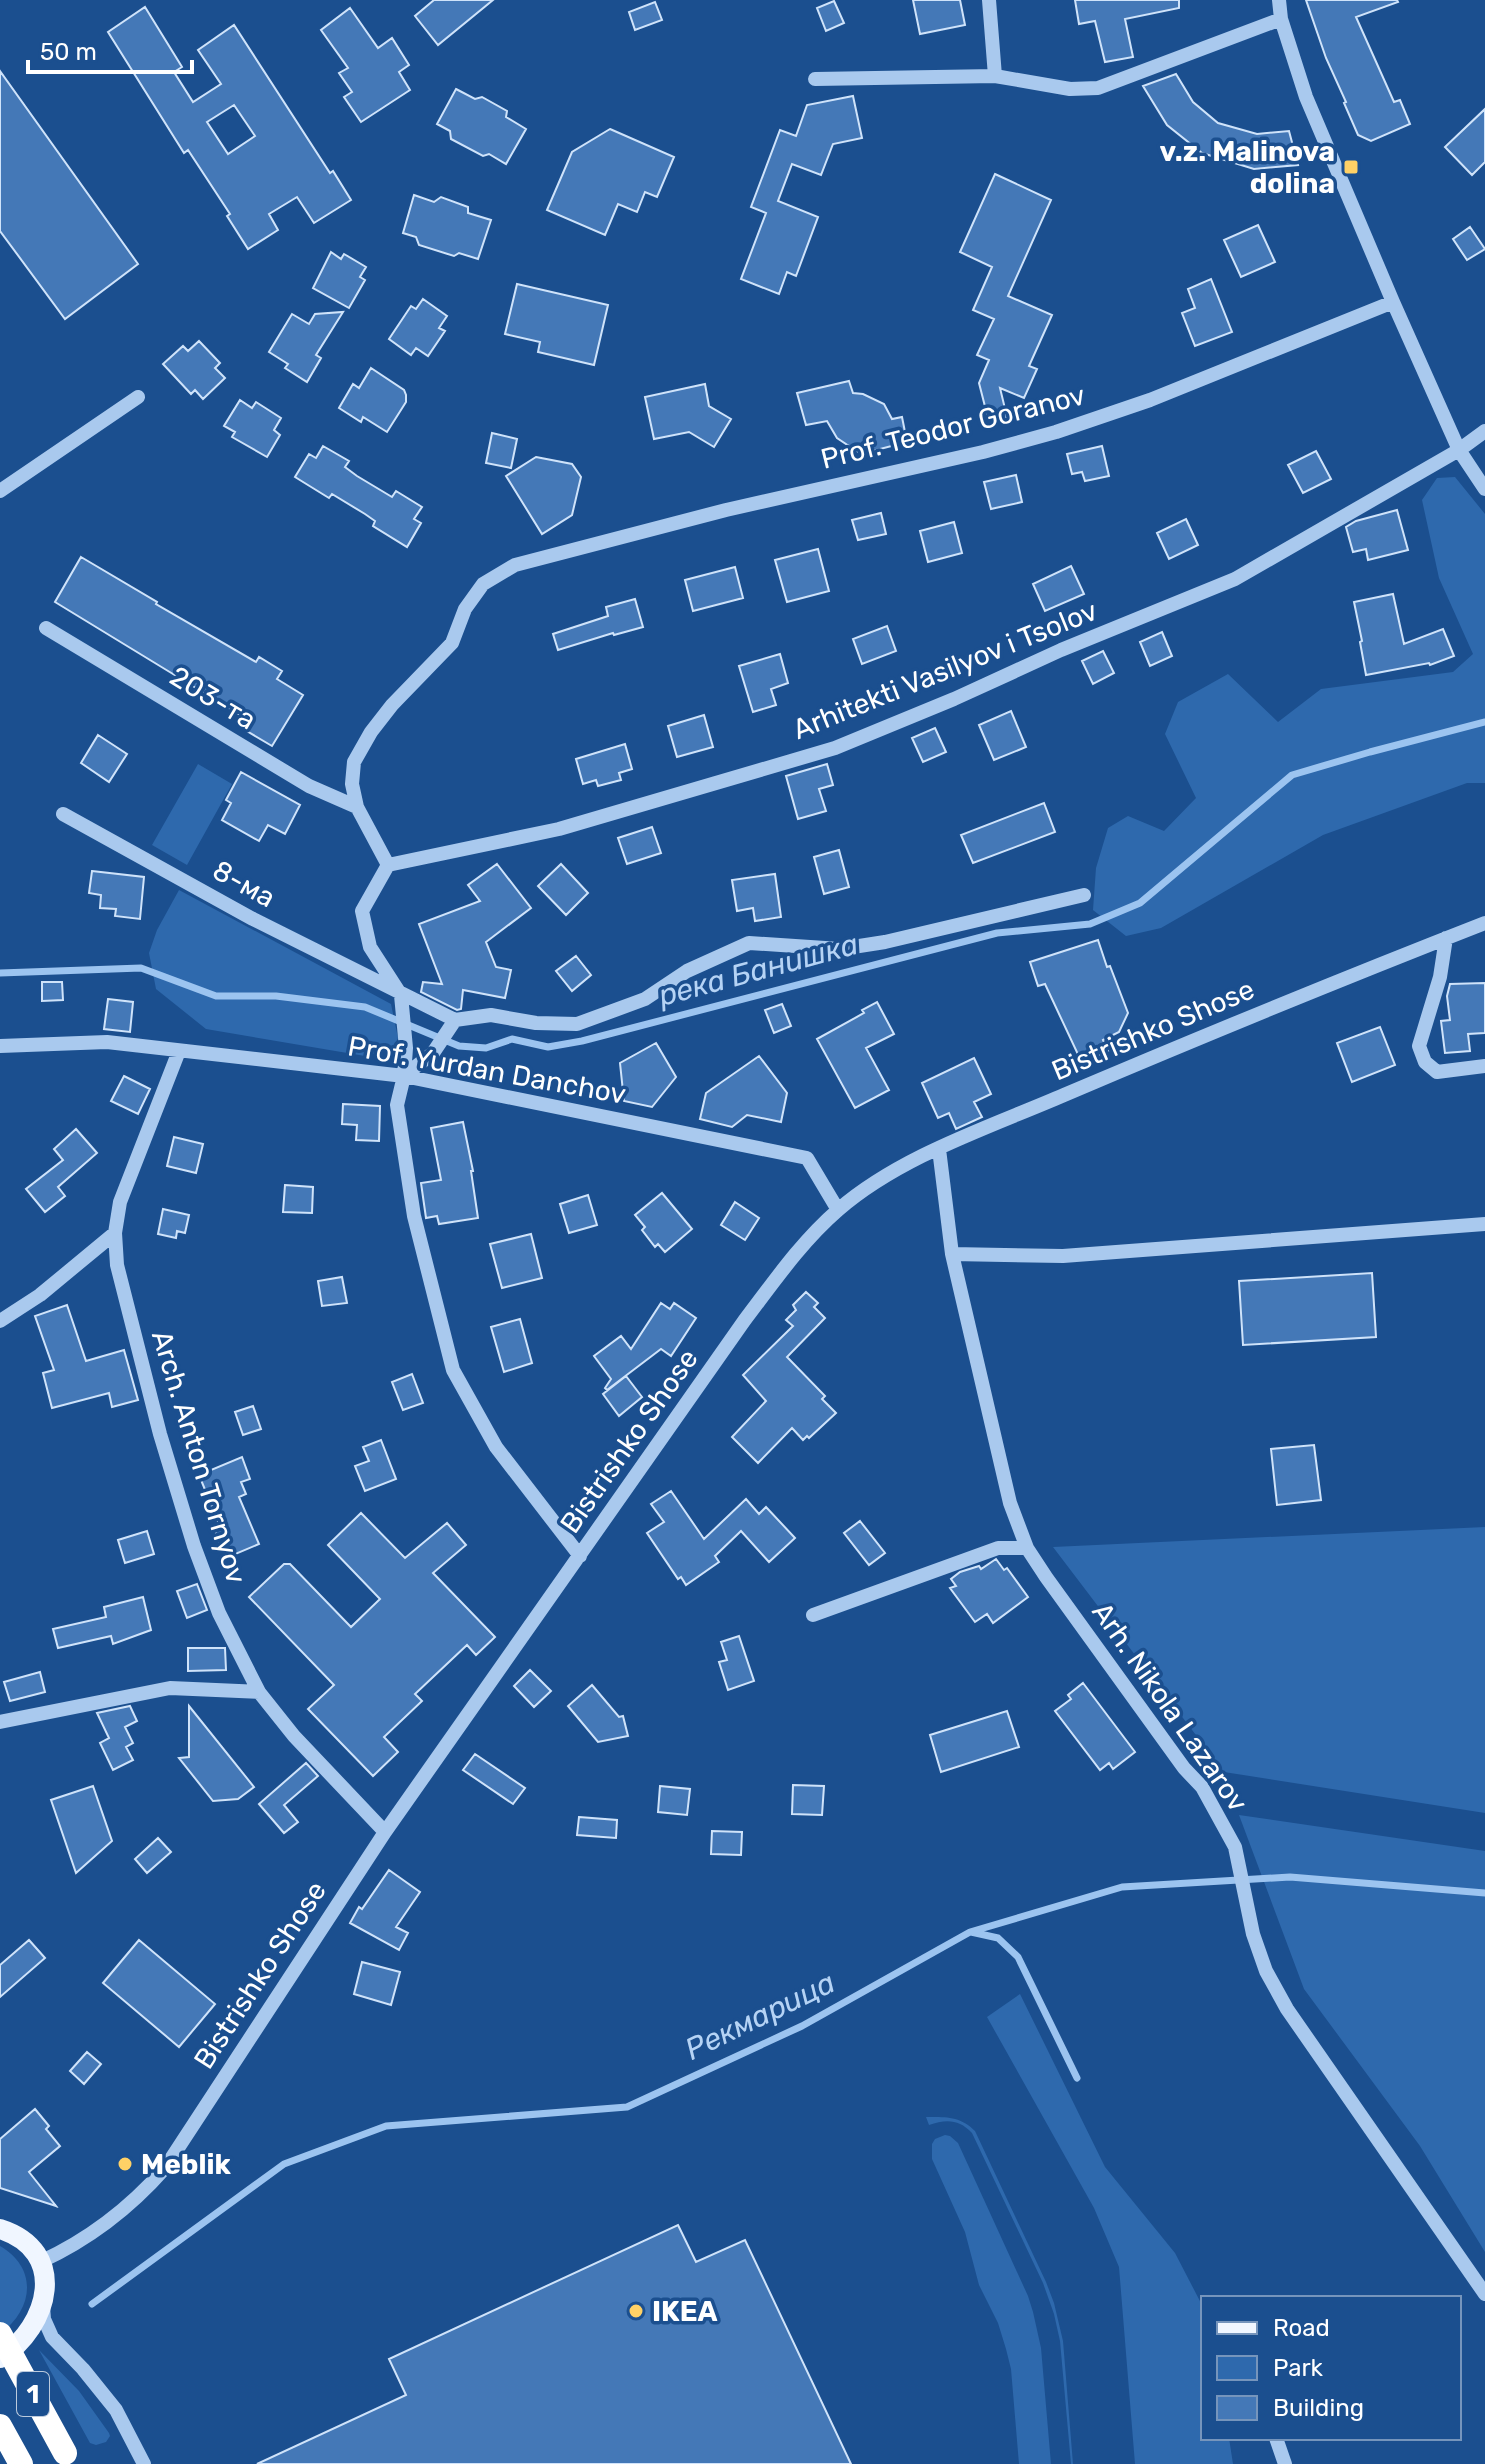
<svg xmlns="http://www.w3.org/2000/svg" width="1485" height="2464" font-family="Rubik,sans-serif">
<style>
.green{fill:#2e69ad}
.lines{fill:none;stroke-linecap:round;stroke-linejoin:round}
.stream{stroke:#9cc4f0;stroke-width:7}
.building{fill:#4478b7;stroke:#cfe3fa;stroke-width:2;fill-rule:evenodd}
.minor{stroke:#a9c9ee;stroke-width:14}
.major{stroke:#f0f6ff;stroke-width:20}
.highway{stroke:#fff;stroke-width:24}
.highway-bridge{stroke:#fff;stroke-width:24}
.poi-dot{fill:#ffd166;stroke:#1b4f8f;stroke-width:3}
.labels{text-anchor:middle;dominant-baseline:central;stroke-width:7;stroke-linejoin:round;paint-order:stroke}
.shield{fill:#1b4f8f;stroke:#bbcadd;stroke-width:2}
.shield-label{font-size:26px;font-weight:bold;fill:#fff}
.poi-label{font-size:28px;font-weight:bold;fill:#fff;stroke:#1b4f8f;text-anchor:start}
.street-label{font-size:28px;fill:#fff;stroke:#1b4f8f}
.water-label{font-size:30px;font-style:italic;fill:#b5d3f5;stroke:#1b4f8f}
</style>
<rect width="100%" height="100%" fill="#1b4f8f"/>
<!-- green -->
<path class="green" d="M 1455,477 L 1485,514 L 1485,783 L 1467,783 L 1323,835 L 1161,928 L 1126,936 L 1093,910 L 1096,868 L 1108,828 L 1128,816 L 1164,831 L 1196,798 L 1165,734 L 1178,702 L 1228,674 L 1278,722 L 1321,689 L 1453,672 L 1473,654 L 1439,578 L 1422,500 L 1437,478 Z
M 198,764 L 232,784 L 187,865 L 152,845 Z
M 179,890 L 391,1004 L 398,1038 L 392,1050 L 365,1056 L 206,1029 L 156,989 L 149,953 L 157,930 Z
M 1485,1527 L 1485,1813 L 1224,1772 L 1053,1547 Z
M 1239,1815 L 1485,1851 L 1485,2252 L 1420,2146 L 1304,1989 Z
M 1020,1994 L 1105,2167 L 1175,2253 L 1203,2307 L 1203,2438 L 1229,2438 L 1233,2464 L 1135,2464 L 1119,2267 L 1094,2208 L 987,2017 Z
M 926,2117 C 946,2117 960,2116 975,2131 L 1046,2282 L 1054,2303 L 1063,2341 L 1073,2464 L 1071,2464 L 1060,2341 L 1054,2314 L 1043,2283 L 972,2133 C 959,2119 946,2119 929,2125 Z
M 945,2135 L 950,2136 L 958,2143 L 1028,2296 L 1033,2312 L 1041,2348 L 1051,2464 L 1019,2464 L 1011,2369 L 1006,2349 L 998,2323 L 979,2285 L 965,2232 L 932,2159 L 932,2144 L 935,2139 Z
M 0,2246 C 38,2268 34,2309 0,2334 Z
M 39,2350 L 79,2391 L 109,2433 L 110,2436 L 106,2442 L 96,2445 L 90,2443 Z"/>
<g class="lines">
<!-- stream -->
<path class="stream" d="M 0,973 L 141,968 L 216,996 L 276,996 L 365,1007 L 459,1046 L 486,1048 L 512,1039 L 548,1047 L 582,1041 L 997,933 L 1090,924 L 1140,903 L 1292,775 L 1370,752 L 1485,722
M 971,1932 L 998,1938 L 1018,1957 L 1077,2078
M 92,2304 L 284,2164 L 386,2126 L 627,2107 L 802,2026 L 970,1932 L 1122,1887 L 1290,1877 L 1485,1893"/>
</g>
<!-- building -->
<path class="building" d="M 434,0 L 493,0 L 438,45 L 415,16 Z
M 913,0 L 960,0 L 965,25 L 920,34 Z
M 1075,0 L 1179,0 L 1179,8 L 1125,19 L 1133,57 L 1105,62 L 1095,21 L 1079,24 Z
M 1306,0 L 1397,0 L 1398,2 L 1356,17 L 1394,102 L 1400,100 L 1410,124 L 1371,141 L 1358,135 L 1344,103 L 1346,102 L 1326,58 Z
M 834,1 L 844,23 L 826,31 L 817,8 Z
M 655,2 L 662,20 L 635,30 L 629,12 Z
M 145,7 L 182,67 L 174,72 L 193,102 L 221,84 L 198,50 L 234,25 L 330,173 L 333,171 L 351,200 L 314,223 L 297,197 L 269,214 L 278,230 L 248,249 L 227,216 L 230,214 L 188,150 L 184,153 L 108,32 ZM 234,105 L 255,136 L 228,154 L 207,122 Z
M 350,8 L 378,48 L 392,38 L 409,65 L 399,72 L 410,90 L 361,122 L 344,97 L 352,92 L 339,73 L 348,68 L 321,30 Z
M 0,71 L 138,264 L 65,319 L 0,231 Z
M 1176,74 L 1193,102 L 1218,123 L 1257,134 L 1289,131 L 1298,165 L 1254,169 L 1202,153 L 1167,125 L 1143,86 Z
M 456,89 L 475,99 L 482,97 L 507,111 L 506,117 L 526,129 L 506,164 L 489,154 L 483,156 L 451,139 L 450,131 L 437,124 Z
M 853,96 L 862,138 L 833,144 L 821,175 L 792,164 L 778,201 L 818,217 L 796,276 L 787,272 L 779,294 L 741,279 L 766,213 L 751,207 L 780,130 L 796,136 L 807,105 Z
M 1485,109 L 1485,162 L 1472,175 L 1445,147 Z
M 610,129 L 674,157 L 657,197 L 645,192 L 637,212 L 618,204 L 605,235 L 547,210 L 572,152 Z
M 995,174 L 1051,200 L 1008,296 L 1052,315 L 1029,366 L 1037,369 L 1024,398 L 1000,388 L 1007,417 L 989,422 L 979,383 L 989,360 L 977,355 L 994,319 L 973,310 L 992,267 L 960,252 Z
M 414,195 L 434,202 L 441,197 L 468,207 L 468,213 L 491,220 L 478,259 L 459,253 L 454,256 L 419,245 L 416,237 L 403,233 Z
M 1258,225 L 1275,262 L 1241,277 L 1224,240 Z
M 1470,227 L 1485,249 L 1467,260 L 1453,239 Z
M 331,252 L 341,259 L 344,254 L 366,267 L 360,277 L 365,280 L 349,308 L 313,288 Z
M 1211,279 L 1232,332 L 1195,346 L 1182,313 L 1195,308 L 1188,289 Z
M 517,284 L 608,305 L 594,365 L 538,352 L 540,342 L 505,334 Z
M 423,299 L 447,316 L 439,328 L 445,331 L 428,356 L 416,348 L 411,355 L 389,339 L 411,306 L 416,309 Z
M 343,312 L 316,355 L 321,358 L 307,382 L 285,368 L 288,364 L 269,352 L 292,314 L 309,324 L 315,314 Z
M 199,341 L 220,363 L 215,368 L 225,378 L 203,399 L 195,390 L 191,394 L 163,364 L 183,346 L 188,351 Z
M 371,368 L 404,390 L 406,395 L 406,402 L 387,432 L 363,417 L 361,422 L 339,408 L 353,384 L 359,388 Z
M 849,381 L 853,393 L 863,394 L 884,404 L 892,419 L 902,417 L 907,442 L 861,454 L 837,438 L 827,421 L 806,425 L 797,393 Z
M 705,384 L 709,406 L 731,419 L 714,447 L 689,432 L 654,439 L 645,397 Z
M 240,400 L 252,408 L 256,402 L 281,418 L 274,430 L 280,435 L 267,457 L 232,437 L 235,432 L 224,426 Z
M 492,433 L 517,439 L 511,468 L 486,463 Z
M 323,446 L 349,461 L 345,467 L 357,476 L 392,497 L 396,491 L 422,507 L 414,519 L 421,523 L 407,547 L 373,526 L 375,521 L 365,514 L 332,494 L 329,498 L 295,477 L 309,454 L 316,458 Z
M 1102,446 L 1109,476 L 1085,481 L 1082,472 L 1072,474 L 1067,454 Z
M 1316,451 L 1331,479 L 1303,493 L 1288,465 Z
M 536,457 L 572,464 L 581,477 L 572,515 L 542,534 L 506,476 Z
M 1016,475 L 1022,502 L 991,509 L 984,482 Z
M 1397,510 L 1408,550 L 1368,560 L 1366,549 L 1353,552 L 1346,527 L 1356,521 Z
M 881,513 L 886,534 L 858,540 L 852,520 Z
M 1186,519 L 1198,545 L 1169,559 L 1157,533 Z
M 954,522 L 962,553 L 928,562 L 920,531 Z
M 818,549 L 829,591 L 787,602 L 775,560 Z
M 81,557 L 157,602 L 156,604 L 256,662 L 259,657 L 282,671 L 277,679 L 303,695 L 272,746 L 245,730 L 250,721 L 55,602 Z
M 1071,566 L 1084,594 L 1045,611 L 1033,584 Z
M 735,567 L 743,598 L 693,611 L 685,580 Z
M 1393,594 L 1404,644 L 1443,629 L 1454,656 L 1430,665 L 1429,663 L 1366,675 L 1360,642 L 1362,641 L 1354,602 Z
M 635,599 L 643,627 L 614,635 L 613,633 L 558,650 L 553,634 L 608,616 L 606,607 Z
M 887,626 L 896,651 L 862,664 L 853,639 Z
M 1162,632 L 1172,656 L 1150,666 L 1140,642 Z
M 1103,651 L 1114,673 L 1093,684 L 1082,661 Z
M 780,654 L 788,683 L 771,689 L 776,705 L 753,712 L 739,666 Z
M 1011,711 L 1026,747 L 994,760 L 979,725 Z
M 704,715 L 713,747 L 677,757 L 668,726 Z
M 935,728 L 946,752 L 923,762 L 912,738 Z
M 98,735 L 127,754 L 109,782 L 81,763 Z
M 625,744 L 632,769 L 619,773 L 621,780 L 598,786 L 596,780 L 583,784 L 576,759 Z
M 827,764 L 833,785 L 819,789 L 826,811 L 798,819 L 786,776 Z
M 241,772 L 300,805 L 285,834 L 268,825 L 259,841 L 222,820 L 231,803 L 226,800 Z
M 1044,803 L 1055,832 L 973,863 L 961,835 Z
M 652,827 L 661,853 L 627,864 L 618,838 Z
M 839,850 L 849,887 L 824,894 L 814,857 Z
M 497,864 L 531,908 L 486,942 L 496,967 L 511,970 L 505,998 L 463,990 L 461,1009 L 457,1010 L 421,992 L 423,982 L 442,984 L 419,924 L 480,901 L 468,885 Z
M 561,864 L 588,893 L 566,915 L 538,886 Z
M 92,871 L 144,877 L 140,919 L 115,916 L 116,909 L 100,908 L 101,895 L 89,893 Z
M 775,874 L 781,917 L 755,921 L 753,908 L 737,911 L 732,880 Z
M 1098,940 L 1107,967 L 1110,966 L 1128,1013 L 1119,1032 L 1103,1040 L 1108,1051 L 1082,1063 L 1045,984 L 1038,986 L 1030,962 Z
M 576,956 L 591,975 L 572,991 L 556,971 Z
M 42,982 L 62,982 L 63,1000 L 42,1001 Z
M 1485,983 L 1485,1033 L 1468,1034 L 1470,1051 L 1445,1053 L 1441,1021 L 1450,1020 L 1447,996 L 1450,984 Z
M 108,999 L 133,1002 L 130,1032 L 104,1029 Z
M 877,1002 L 894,1034 L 866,1048 L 889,1090 L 855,1108 L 817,1039 L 864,1013 L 862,1010 Z
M 782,1004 L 791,1026 L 774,1033 L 765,1010 Z
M 1380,1027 L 1395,1065 L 1352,1082 L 1337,1043 Z
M 656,1043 L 676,1077 L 652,1107 L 624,1101 L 620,1063 Z
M 759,1056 L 787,1093 L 781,1122 L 747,1115 L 732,1127 L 700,1119 L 706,1093 Z
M 974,1058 L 991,1094 L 974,1102 L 982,1117 L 956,1129 L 949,1113 L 938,1118 L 922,1083 Z
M 124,1076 L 150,1089 L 138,1114 L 111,1101 Z
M 343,1104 L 380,1106 L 379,1141 L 356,1140 L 357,1125 L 342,1124 Z
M 463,1122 L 473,1171 L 471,1171 L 478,1218 L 439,1224 L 437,1216 L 426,1218 L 421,1183 L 441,1180 L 431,1128 Z
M 76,1129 L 97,1153 L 58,1187 L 65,1196 L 45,1212 L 26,1189 L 63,1160 L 54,1149 Z
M 174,1137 L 203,1144 L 196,1173 L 167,1166 Z
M 285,1185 L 313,1187 L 312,1213 L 283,1212 Z
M 662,1193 L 692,1229 L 665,1252 L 658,1244 L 655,1247 L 642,1230 L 645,1227 L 635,1215 Z
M 588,1195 L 597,1225 L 569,1233 L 560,1204 Z
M 735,1202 L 759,1218 L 745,1240 L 721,1225 Z
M 163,1209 L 189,1215 L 185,1233 L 177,1231 L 176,1238 L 158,1234 Z
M 531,1234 L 542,1278 L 502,1288 L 490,1244 Z
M 1372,1273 L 1376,1337 L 1243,1345 L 1239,1281 Z
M 342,1277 L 347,1303 L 322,1306 L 318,1281 Z
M 806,1292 L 818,1303 L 814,1307 L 825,1318 L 787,1357 L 825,1396 L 822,1399 L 836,1413 L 809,1438 L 807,1436 L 803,1440 L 792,1428 L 758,1463 L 732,1437 L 766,1401 L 743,1375 L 793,1326 L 786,1320 L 796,1310 L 793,1305 Z
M 661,1303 L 670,1309 L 674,1303 L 696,1318 L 671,1356 L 661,1349 L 607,1390 L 605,1388 L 611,1379 L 594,1356 L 621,1336 L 631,1349 Z
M 67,1305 L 86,1361 L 124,1350 L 138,1400 L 112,1407 L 109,1393 L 52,1408 L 43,1373 L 54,1370 L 35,1316 Z
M 520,1319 L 532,1363 L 504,1372 L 491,1327 Z
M 412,1374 L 423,1403 L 403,1410 L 392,1382 Z
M 626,1376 L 642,1397 L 619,1416 L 603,1394 Z
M 253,1406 L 261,1429 L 243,1435 L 235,1412 Z
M 381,1440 L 396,1479 L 365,1491 L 355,1466 L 369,1461 L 363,1447 Z
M 1314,1445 L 1321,1500 L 1277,1505 L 1271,1449 Z
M 242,1457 L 250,1479 L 241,1482 L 246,1494 L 239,1497 L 259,1544 L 226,1558 L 213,1526 L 219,1524 L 199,1475 Z
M 671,1491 L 704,1539 L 746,1499 L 759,1514 L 766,1507 L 795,1538 L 769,1562 L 741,1531 L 715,1556 L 719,1562 L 686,1585 L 681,1577 L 678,1579 L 647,1533 L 664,1522 L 651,1504 Z
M 361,1513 L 405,1558 L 447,1523 L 466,1545 L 433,1573 L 495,1637 L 476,1655 L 467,1645 L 415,1694 L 422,1701 L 384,1737 L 398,1752 L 373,1776 L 308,1709 L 334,1685 L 249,1597 L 284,1564 L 290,1564 L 351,1627 L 380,1599 L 328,1545 Z
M 860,1521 L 885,1553 L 869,1565 L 844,1533 Z
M 147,1531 L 154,1554 L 125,1563 L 118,1540 Z
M 996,1559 L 1004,1570 L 1007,1568 L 1028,1597 L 993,1623 L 987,1614 L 975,1622 L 950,1588 L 956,1586 L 951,1579 L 960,1572 L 979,1566 L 981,1569 Z
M 197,1584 L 207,1610 L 187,1618 L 177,1591 Z
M 143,1597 L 151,1630 L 113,1644 L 111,1636 L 58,1648 L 53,1629 L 106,1617 L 104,1607 Z
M 739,1636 L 754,1681 L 728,1690 L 719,1662 L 727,1660 L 721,1642 Z
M 188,1648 L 225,1648 L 226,1670 L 188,1671 Z
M 530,1670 L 551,1691 L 534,1707 L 514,1686 Z
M 40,1672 L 45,1692 L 10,1701 L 4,1682 Z
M 1083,1683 L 1135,1752 L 1113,1769 L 1109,1763 L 1100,1770 L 1055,1711 L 1071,1699 L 1068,1695 Z
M 592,1685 L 619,1717 L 623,1716 L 628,1736 L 598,1742 L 568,1706 Z
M 130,1706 L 137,1721 L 125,1727 L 133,1743 L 126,1747 L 133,1760 L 113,1770 L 100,1743 L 109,1738 L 97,1713 Z
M 189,1706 L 254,1787 L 238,1799 L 213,1801 L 179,1758 L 189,1757 Z
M 1007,1711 L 1019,1747 L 941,1772 L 930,1735 Z
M 475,1754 L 525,1788 L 513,1804 L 463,1770 Z
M 306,1763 L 318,1776 L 284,1805 L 298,1822 L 284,1833 L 259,1804 Z
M 793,1785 L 824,1786 L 822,1815 L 792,1814 Z
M 93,1786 L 112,1841 L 76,1873 L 51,1800 Z
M 660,1786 L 690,1789 L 687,1815 L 658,1812 Z
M 579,1817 L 617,1820 L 616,1838 L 577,1835 Z
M 712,1831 L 742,1832 L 741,1855 L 711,1854 Z
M 158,1838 L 171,1852 L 147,1873 L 135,1859 Z
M 389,1870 L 420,1892 L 396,1927 L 408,1933 L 399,1950 L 350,1923 L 359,1907 L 362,1909 Z
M 29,1940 L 45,1958 L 0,1997 L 0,1965 Z
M 139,1940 L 215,2004 L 179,2047 L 103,1983 Z
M 362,1962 L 400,1972 L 391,2005 L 354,1994 Z
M 87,2052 L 101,2064 L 84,2084 L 70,2071 Z
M 35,2109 L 49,2126 L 46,2129 L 60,2146 L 29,2172 L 56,2206 L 0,2188 L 0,2139 Z
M 678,2225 L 696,2262 L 745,2240 L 851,2464 L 257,2464 L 406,2395 L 389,2359 Z"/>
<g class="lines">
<!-- minor -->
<path class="minor" d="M 989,0 L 995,76
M 1279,0 L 1281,19 L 1306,97 L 1393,302 L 1459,450 L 1485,489
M 815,79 L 995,76 L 1070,89 L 1098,88 L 1281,19
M 0,491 L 138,397
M 46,628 L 309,786 L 357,807
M 63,814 L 253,919 L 455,1020 L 491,1015 L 536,1023 L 577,1024 L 645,999 L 687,971 L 749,943 L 840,949 L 885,942 L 1084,895
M 388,865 L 357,807 L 352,784 L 354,762 L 371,732 L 392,705 L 452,643 L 465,609 L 483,584 L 515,565 L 726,510 L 983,452 L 1056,432 L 1150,400 L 1393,302
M 388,865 L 559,829 L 835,748 L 954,699 L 1061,650 L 1235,579 L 1459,450 L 1485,431
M 388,865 L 362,911 L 370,947 L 401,995 L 406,1048 L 404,1076 L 397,1105 L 414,1216 L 453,1370 L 496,1447 L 580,1556
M 1446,938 L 1440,977 L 1419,1046 L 1425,1062 L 1437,1072 L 1485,1066
M 0,1046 L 107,1042 L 404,1076 L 807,1158 L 838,1210
M 179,1051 L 120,1202 L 115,1233 L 117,1265 L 160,1434 L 194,1546 L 219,1613 L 259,1692 L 294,1736 L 385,1832
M 404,1076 L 433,1053 L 455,1020
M 939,1149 L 952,1254 L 1010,1503 L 1027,1548 L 1046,1577 L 1184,1768 L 1202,1787 L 1235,1847 L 1253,1934 L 1266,1971 L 1287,2009 L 1485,2294
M 952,1254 L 1063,1256 L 1485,1224
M 0,1321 L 40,1295 L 115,1233
M 813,1615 L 998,1548 L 1027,1548
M 0,1722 L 170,1688 L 259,1692
M 40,2262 C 90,2239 129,2209 165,2168 L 385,1832 L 744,1321 C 773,1283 801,1242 838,1210 C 900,1156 990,1127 1064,1095 C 1203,1036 1344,978 1485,923
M 43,2306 L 44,2319 L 52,2337 L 83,2369 L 116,2410 L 144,2464
M 1276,2438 L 1285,2464"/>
<!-- major -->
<path class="major" d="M 0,2229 C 69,2251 50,2326 0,2358"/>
<!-- highway -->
<path class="highway" d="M 0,2426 L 21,2464"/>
<!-- highway-bridge -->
<path class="highway-bridge" d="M 0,2334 L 65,2453"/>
</g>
<!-- markers -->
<g class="poi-dot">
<rect x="1343" y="159" width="16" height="16" rx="4"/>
<circle cx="125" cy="2164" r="8"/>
<circle cx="636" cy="2311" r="8"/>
</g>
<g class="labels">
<!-- shield labels -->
<rect class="shield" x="17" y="2372" width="32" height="44" rx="6"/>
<g class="shield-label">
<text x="33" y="2394">1</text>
</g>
<!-- poi labels -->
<g class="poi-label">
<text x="1335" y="151" text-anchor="end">v.z. Malinova<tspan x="1335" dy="32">dolina</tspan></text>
<text x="141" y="2164">Meblik</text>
<text x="652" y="2311">IKEA</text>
</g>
<!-- street labels -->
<g class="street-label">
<text transform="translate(953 427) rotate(-14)">Prof. Teodor Goranov</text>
<text transform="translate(945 670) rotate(-22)">Arhitekti Vasilyov i Tsolov</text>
<text transform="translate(213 698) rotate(31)">203-та</text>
<text transform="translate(244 884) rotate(29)">8-ма</text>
<text transform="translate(1153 1030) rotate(-23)">Bistrishko Shose</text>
<text transform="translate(487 1070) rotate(10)">Prof. Yurdan Danchov</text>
<text transform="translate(629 1441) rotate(-55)">Bistrishko Shose</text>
<text transform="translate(199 1457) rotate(73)">Arch. Anton Tornyov</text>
<text transform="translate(1170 1707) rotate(55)">Arh. Nikola Lazarov</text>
<text transform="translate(260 1975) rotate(-57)">Bistrishko Shose</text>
</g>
<!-- water labels -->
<g class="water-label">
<text transform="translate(758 970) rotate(-15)">река Банишка</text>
<text transform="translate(760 2016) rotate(-26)">Рекмарица</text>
</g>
</g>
<!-- legend -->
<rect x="1201" y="2296" width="260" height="144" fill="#1b4f8f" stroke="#7695bc" stroke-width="2"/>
<rect x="1217" y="2322" width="40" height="12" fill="#f0f6ff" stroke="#7695bc" stroke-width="2"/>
<text x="1273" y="2336" font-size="24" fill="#ffffff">Road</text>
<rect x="1217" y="2356" width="40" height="24" fill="#2e69ad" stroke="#7695bc" stroke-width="2"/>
<text x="1273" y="2376" font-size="24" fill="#ffffff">Park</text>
<rect x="1217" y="2396" width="40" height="24" fill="#4478b7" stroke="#7695bc" stroke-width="2"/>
<text x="1273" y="2416" font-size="24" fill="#ffffff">Building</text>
<!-- scale -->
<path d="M28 60v12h164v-12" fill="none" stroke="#ffffff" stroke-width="4"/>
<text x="40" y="60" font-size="24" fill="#ffffff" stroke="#1b4f8f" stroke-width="6" paint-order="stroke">50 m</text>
</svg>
